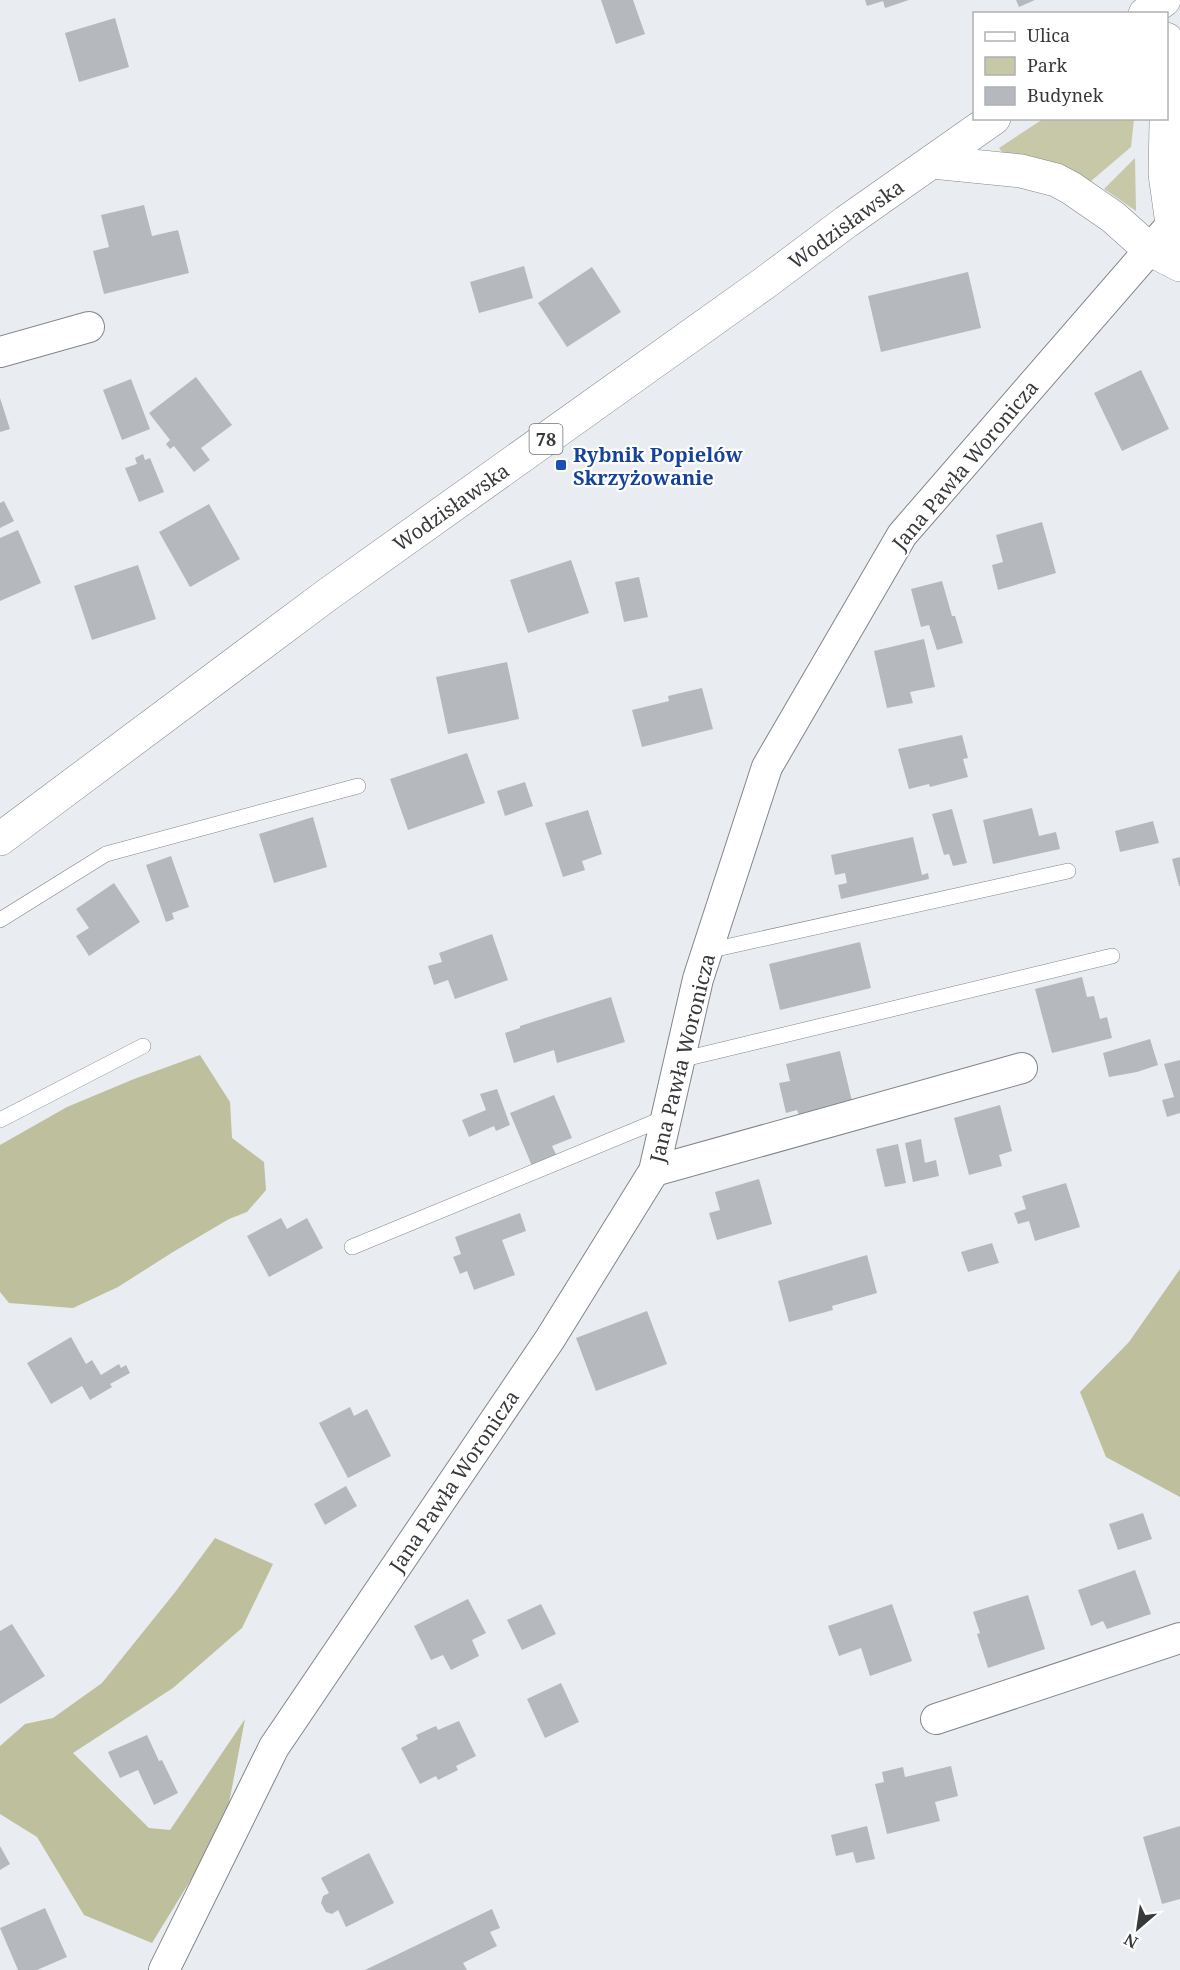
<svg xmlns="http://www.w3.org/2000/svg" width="1180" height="1970" font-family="'Noto Serif',serif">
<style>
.green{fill:#c6c8a7}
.forest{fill:#bdbf9d}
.building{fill:#b5b9bd}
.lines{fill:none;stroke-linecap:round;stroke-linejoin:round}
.lane-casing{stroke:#82868a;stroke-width:16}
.street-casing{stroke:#82868a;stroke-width:32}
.secondary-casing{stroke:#82868a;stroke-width:34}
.primary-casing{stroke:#82868a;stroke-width:34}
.lane{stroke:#fff;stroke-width:15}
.street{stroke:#fff;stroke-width:30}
.secondary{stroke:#fff;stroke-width:33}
.primary{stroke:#fff;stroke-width:33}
.transit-dot{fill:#1a4fb4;stroke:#fff;stroke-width:2}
.labels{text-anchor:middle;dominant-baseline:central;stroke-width:4.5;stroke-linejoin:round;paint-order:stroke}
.shield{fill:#fff;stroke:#747476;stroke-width:1.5}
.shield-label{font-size:18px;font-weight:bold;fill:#38393b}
.street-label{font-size:20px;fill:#38393b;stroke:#fff}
.transit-label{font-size:20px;font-weight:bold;fill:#164399;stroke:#fff;text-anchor:start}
</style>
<rect width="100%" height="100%" fill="#e9edf2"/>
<!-- green -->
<path class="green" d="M 1043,119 L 1134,119 L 1131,147 L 1090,182 L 1002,152 L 999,148 Z
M 1135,158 L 1136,211 L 1104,189 Z"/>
<!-- forest -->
<path class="forest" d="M 200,1055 L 230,1102 L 232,1138 L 264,1162 L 266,1190 L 247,1212 L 229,1219 L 173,1252 L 118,1287 L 73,1308 L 9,1303 L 0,1292 L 0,1145 L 67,1107 L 134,1079 Z
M 1180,1269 L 1180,1497 L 1106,1457 L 1080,1392 L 1129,1342 Z
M 215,1538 L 273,1564 L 242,1628 L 173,1688 L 73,1753 L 149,1828 L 170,1830 L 245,1719 L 225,1824 L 152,1943 L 84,1915 L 37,1837 L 0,1814 L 0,1746 L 25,1724 L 53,1718 L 102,1683 L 176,1591 Z"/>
<!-- building -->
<path class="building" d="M 601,0 L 633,0 L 645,34 L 616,44 Z
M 865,0 L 909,0 L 885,8 L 883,1 L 867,6 Z
M 1016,0 L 1035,0 L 1019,7 Z
M 115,18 L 129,67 L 79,82 L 65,33 Z
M 144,205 L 152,236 L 178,230 L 189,273 L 104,294 L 93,251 L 109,247 L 101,215 Z
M 524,266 L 533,298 L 479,313 L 470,282 Z
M 592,267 L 621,312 L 567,347 L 538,303 Z
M 968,272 L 981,328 L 881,352 L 868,296 Z
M 1141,370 L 1169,429 L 1122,451 L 1094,393 Z
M 196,377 L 232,425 L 201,448 L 210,460 L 194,472 L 174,446 L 170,449 L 166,444 L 170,440 L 149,413 Z
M 131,379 L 150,429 L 122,440 L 103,390 Z
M 0,398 L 10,429 L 0,432 Z
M 143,454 L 145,460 L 150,458 L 164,492 L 139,502 L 125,468 L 137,464 L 135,458 Z
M 4,501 L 14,521 L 0,528 L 0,503 Z
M 209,504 L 240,559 L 190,587 L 159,532 Z
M 1042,522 L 1056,573 L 998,590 L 992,565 L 1003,562 L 996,535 Z
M 18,530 L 41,583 L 0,601 L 0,538 Z
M 571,560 L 589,613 L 528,633 L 510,580 Z
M 138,565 L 156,619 L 92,640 L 74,586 Z
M 639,577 L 648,617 L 624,622 L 615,582 Z
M 942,581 L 952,616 L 955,616 L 963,643 L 937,650 L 929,625 L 921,627 L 911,589 Z
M 924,639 L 935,687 L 910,692 L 913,703 L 887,708 L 874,651 Z
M 507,662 L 519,719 L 448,734 L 436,677 Z
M 702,688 L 713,729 L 642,747 L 632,710 L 669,701 L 668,696 Z
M 962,735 L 968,758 L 963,759 L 968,777 L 930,787 L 929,784 L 909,789 L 898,749 Z
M 467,753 L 485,803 L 408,830 L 390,779 Z
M 525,782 L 533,806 L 505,816 L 497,791 Z
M 1032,808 L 1039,836 L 1056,832 L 1060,849 L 993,864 L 983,820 Z
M 952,809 L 967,863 L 953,866 L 949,854 L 944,855 L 932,814 Z
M 588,810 L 602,854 L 582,861 L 585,870 L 563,877 L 545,823 Z
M 313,817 L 327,867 L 274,883 L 259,834 Z
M 1153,821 L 1159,843 L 1120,852 L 1115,831 Z
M 913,837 L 922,875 L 928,873 L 929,879 L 841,899 L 838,885 L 847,883 L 845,873 L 835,875 L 831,855 Z
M 171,856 L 189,907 L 172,913 L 174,919 L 166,922 L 146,865 Z
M 1180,857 L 1180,886 L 1179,886 L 1172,859 Z
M 114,883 L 140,922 L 89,956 L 76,936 L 89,928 L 76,909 Z
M 492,934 L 508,980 L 455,999 L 448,980 L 434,985 L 428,966 L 442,962 L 439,953 Z
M 860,942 L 871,988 L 780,1010 L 769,964 Z
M 1082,977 L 1087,997 L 1094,996 L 1100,1019 L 1107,1017 L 1112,1038 L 1052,1053 L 1035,989 Z
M 611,997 L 625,1042 L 557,1063 L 554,1050 L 514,1063 L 505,1033 L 520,1028 L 520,1026 Z
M 1150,1039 L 1158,1065 L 1137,1072 L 1109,1077 L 1103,1053 Z
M 840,1051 L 852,1101 L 799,1115 L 797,1110 L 786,1113 L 779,1083 L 790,1081 L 786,1064 Z
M 1180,1060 L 1180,1113 L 1167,1117 L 1162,1100 L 1174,1097 L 1164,1064 Z
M 497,1089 L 510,1125 L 496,1131 L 494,1126 L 469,1137 L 462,1120 L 486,1110 L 480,1094 Z
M 554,1095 L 572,1138 L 552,1146 L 557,1156 L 532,1166 L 510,1113 Z
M 1000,1105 L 1012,1151 L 999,1155 L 1002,1166 L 969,1175 L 954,1118 Z
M 921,1139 L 925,1163 L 936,1160 L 939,1176 L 913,1182 L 905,1143 Z
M 898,1144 L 906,1183 L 885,1187 L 876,1149 Z
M 759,1179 L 772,1224 L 717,1240 L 709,1213 L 720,1210 L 715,1192 Z
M 1066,1183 L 1080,1227 L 1035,1241 L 1029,1221 L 1018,1224 L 1014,1213 L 1026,1209 L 1022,1196 Z
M 520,1213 L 526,1231 L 502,1240 L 515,1275 L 474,1290 L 467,1271 L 460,1274 L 453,1257 L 461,1254 L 455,1237 Z
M 281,1218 L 287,1229 L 307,1218 L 323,1248 L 269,1277 L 247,1236 Z
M 992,1243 L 999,1263 L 968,1272 L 961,1252 Z
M 867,1255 L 877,1293 L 832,1306 L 833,1310 L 789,1322 L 778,1281 Z
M 647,1311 L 667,1364 L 596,1391 L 576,1338 Z
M 71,1337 L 86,1364 L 92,1360 L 101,1375 L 119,1364 L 121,1368 L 126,1365 L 130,1373 L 110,1384 L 112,1387 L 90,1400 L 82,1386 L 51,1404 L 27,1363 Z
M 350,1407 L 354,1416 L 367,1409 L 391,1456 L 348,1478 L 319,1423 Z
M 346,1486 L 357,1506 L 325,1525 L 314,1504 Z
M 1143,1513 L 1152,1539 L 1118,1550 L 1109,1524 Z
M 1135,1570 L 1151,1614 L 1107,1629 L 1103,1621 L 1091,1626 L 1078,1590 Z
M 1028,1595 L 1045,1649 L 988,1668 L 977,1634 L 980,1633 L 973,1612 Z
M 468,1599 L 486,1633 L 472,1640 L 479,1656 L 451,1670 L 443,1655 L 431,1660 L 414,1626 Z
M 541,1604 L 556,1634 L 522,1650 L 507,1620 Z
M 892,1604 L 912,1661 L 870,1676 L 861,1648 L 839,1656 L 828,1626 Z
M 12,1624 L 45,1676 L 0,1704 L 0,1631 Z
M 561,1683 L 579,1722 L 545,1738 L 527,1699 Z
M 459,1721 L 476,1756 L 456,1766 L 458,1770 L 438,1780 L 436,1776 L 420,1784 L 401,1748 L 418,1739 L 416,1735 L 436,1726 L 438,1730 Z
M 147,1735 L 159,1761 L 162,1760 L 178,1793 L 154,1805 L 138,1770 L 120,1778 L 108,1752 Z
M 951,1766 L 958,1796 L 935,1802 L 940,1821 L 887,1834 L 875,1784 L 884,1782 L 882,1772 L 903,1767 L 905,1777 Z
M 867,1826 L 875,1859 L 856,1863 L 853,1852 L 836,1856 L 831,1835 Z
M 1180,1826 L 1180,1899 L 1162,1904 L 1143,1837 Z
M 0,1846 L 10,1864 L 0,1870 Z
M 369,1853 L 394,1903 L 346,1927 L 338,1910 L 332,1914 L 326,1912 L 321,1903 L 323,1896 L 329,1893 L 321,1878 Z
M 45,1908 L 67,1957 L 37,1970 L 18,1970 L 0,1928 Z
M 492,1909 L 500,1928 L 490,1932 L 497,1946 L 463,1963 L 467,1970 L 365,1970 Z"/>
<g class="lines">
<!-- lane casing -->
<g class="lane-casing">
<path id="lane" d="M 0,920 L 106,854 L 358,786
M 707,951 L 1068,871
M 680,1060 L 1112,956
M 0,1120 L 143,1046
M 352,1247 L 667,1117"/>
</g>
<!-- street casing -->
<g class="street-casing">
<path id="street" d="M 0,352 L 89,327
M 654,1171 L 1022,1068
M 936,1719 L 1180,1638
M 164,1970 L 274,1747 L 550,1339 L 654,1171 L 698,979 L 767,767 L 902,535 L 1165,232"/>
</g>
<!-- secondary casing -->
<g class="secondary-casing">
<path id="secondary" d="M 1166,39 L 1173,50 L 1174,78 L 1166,123 L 1165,174 L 1172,224 L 1180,242
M 932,162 L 1021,171 L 1056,180 L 1071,188 L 1113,217 L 1149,249 L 1180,265"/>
</g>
<!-- primary casing -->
<g class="primary-casing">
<path id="primary" d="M 1145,14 L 1164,0
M 0,839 L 327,595 L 766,282 L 846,222 L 994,118"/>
</g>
<!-- lane -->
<use href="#lane" class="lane"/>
<!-- street -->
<use href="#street" class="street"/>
<!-- secondary -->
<use href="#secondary" class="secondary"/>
<!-- primary -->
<use href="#primary" class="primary"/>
</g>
<!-- markers -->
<rect class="transit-dot" x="555" y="459" width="12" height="12" rx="3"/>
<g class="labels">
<!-- shield labels -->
<rect class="shield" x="529.5" y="424" width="33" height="30" rx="4.5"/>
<g class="shield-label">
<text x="546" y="439">78</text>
</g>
<!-- street labels -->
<g class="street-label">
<text transform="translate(846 224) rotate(-36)">Wodzisławska</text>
<text transform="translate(965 465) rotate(-50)">Jana Pawła Woronicza</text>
<text transform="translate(451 507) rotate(-35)">Wodzisławska</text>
<text transform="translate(682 1058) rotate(-76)">Jana Pawła Woronicza</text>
<text transform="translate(454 1481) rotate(-56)">Jana Pawła Woronicza</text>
</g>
<!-- transit labels -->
<g class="transit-label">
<text x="573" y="454">Rybnik Popielów<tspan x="573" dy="23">Skrzyżowanie</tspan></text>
</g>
</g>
<!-- legend -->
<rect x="973" y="12" width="195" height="108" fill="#ffffff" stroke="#afb0b1" stroke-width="1.5"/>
<rect x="985" y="32" width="30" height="9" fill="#ffffff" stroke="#afb0b1" stroke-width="1.5"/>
<text x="1027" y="42" font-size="18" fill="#38393b">Ulica</text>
<rect x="985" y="57" width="30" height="18" fill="#c6c8a7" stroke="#afb0b1" stroke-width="1.5"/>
<text x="1027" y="72" font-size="18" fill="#38393b">Park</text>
<rect x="985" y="87" width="30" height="18" fill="#b5b9bd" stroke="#afb0b1" stroke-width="1.5"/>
<text x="1027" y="102" font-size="18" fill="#38393b">Budynek</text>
<!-- north arrow -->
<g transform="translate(1138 1928) rotate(209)" stroke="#ffffff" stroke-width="4.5" paint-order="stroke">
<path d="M0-4.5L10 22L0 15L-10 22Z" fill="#38393b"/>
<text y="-9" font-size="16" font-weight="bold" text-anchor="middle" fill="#38393b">N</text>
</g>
</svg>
